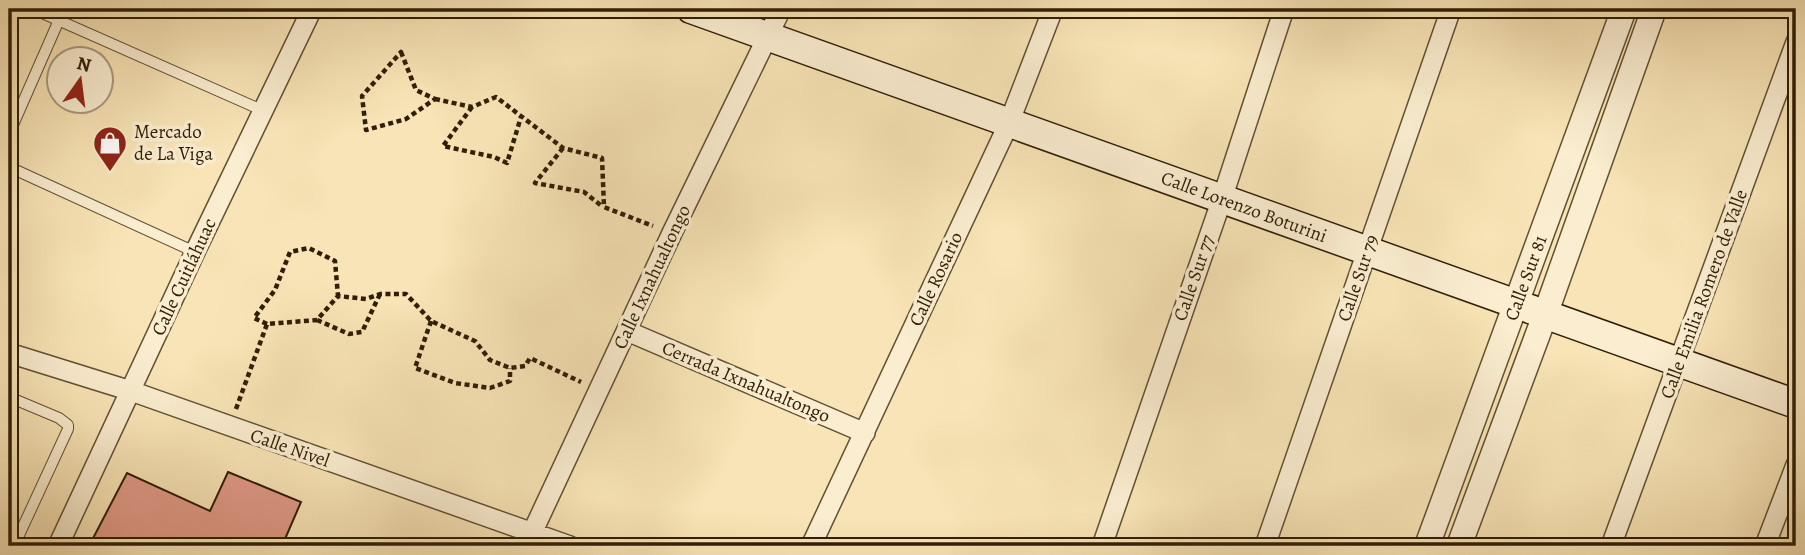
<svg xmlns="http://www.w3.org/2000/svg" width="1805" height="555" font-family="Alegreya,serif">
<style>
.building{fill:#e09987;stroke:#2f1e06;stroke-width:2}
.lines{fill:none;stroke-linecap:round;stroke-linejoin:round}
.service-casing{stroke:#615032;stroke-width:12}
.minor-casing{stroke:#615032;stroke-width:22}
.tertiary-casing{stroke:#615032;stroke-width:27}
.secondary-casing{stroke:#2f1e06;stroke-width:31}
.path{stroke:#2f1e06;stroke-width:4.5;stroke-dasharray:5 3.5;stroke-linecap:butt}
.service{stroke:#faedd0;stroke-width:10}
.minor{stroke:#faedd0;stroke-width:19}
.tertiary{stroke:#faedd0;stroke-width:24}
.secondary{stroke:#faedd0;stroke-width:28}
.labels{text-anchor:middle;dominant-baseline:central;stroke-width:7;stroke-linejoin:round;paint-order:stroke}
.poi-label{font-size:19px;fill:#2f1e06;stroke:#faedd0;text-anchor:start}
.street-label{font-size:19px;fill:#2f1e06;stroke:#faedd0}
</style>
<rect width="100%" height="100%" fill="#f8e4b6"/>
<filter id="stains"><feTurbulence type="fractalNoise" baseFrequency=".00286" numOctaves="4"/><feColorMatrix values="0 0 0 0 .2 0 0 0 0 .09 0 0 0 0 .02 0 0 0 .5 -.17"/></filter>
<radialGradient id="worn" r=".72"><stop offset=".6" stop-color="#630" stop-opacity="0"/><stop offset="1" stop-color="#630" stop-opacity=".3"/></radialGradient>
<!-- building -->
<path class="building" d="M 228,472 L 301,502 L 282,546 L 89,546 L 127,473 L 210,511 Z"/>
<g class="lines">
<!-- service casing -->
<g class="service-casing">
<path id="service" d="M 33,9 L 264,111
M 9,134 L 59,20 L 68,9
M 9,167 L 195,252
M 9,397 L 59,418 L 68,425 L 68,429 L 14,546"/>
</g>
<!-- minor casing -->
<g class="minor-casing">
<path id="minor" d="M 627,331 L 865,433
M 9,353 L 131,391 L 570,546
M 58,546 L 195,252 L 312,9
M 526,546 L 672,233 L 781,9
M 811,546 L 1009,123 L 1053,9
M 1102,546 L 1222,199 L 1284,9
M 1265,546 L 1451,9
M 1611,546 L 1796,42
M 1765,546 L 1796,465"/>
</g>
<!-- tertiary casing -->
<g class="tertiary-casing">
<path id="tertiary" d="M 1427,546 L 1624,9
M 1459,546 L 1545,315 L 1654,9"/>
</g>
<!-- secondary casing -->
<g class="secondary-casing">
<path id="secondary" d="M 691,9 L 1796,404"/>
</g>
<!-- path -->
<path class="path" d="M 401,52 L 416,90 L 435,99 L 406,119 L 366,130 L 362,96 Z
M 435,99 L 472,107 L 496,97 L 563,148 L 602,158 L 604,207 L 653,226
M 472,107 L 443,146 L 494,157 L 507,163 L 521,117
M 563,148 L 535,183 L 584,192 L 603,207
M 317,320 L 349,334 L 362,332 L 380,294
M 431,321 L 415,368 L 455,383 L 490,388 L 510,381 L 510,368
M 267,324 L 254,318 L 275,290 L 290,252 L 309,248 L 335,261 L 338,296
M 236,409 L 267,324 L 317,320 L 338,296 L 366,299 L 380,294 L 406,294 L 431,321 L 475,341 L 490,360 L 510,368 L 525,366 L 530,358 L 581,382"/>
<!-- service -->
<use href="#service" class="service"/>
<!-- minor -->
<use href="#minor" class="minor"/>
<!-- tertiary -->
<use href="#tertiary" class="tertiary"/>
<!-- secondary -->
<use href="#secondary" class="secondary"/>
</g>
<!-- icons -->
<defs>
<g id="shop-pin" transform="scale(1.75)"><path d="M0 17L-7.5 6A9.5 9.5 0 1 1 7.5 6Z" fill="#8f2418" stroke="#faedd0"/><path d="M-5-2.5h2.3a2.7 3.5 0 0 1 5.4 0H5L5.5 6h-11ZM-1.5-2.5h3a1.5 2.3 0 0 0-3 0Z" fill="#fff"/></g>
</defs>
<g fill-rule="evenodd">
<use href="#shop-pin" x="110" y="143"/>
</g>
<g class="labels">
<!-- poi labels -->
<g class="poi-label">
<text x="134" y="132">Mercado<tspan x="134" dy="22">de La Viga</tspan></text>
</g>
<!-- street labels -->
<g class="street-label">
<text transform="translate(1244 207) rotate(20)">Calle Lorenzo Boturini</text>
<text transform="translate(184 277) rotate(-65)">Calle Cuitláhuac</text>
<text transform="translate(652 277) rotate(-65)">Calle Ixnahualtongo</text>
<text transform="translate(1194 278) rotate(-71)">Calle Sur 77</text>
<text transform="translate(1358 278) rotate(-71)">Calle Sur 79</text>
<text transform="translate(1526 278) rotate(-70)">Calle Sur 81</text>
<text transform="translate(936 279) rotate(-65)">Calle Rosario</text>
<text transform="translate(1704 294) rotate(-70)">Calle Emilia Romero de Valle</text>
<text transform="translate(746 382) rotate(23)">Cerrada Ixnahualtongo</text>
<text transform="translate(290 448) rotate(19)">Calle Nivel</text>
</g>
</g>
<!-- margin -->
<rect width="1805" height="555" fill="none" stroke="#f8e4b6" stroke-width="35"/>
<rect x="10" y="10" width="1784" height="534" fill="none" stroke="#2f1e06" stroke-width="3.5"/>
<rect x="18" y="18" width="1770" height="520" fill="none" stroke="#2f1e06" stroke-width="2"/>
<!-- north arrow -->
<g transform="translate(80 80) rotate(14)"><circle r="33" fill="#faedd0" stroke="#a99a7f" stroke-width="2"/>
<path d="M0-5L12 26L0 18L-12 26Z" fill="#8f2418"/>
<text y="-10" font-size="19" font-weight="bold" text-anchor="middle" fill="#2f1e06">N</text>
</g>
<rect width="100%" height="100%" filter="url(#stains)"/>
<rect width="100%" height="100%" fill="url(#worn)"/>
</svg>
